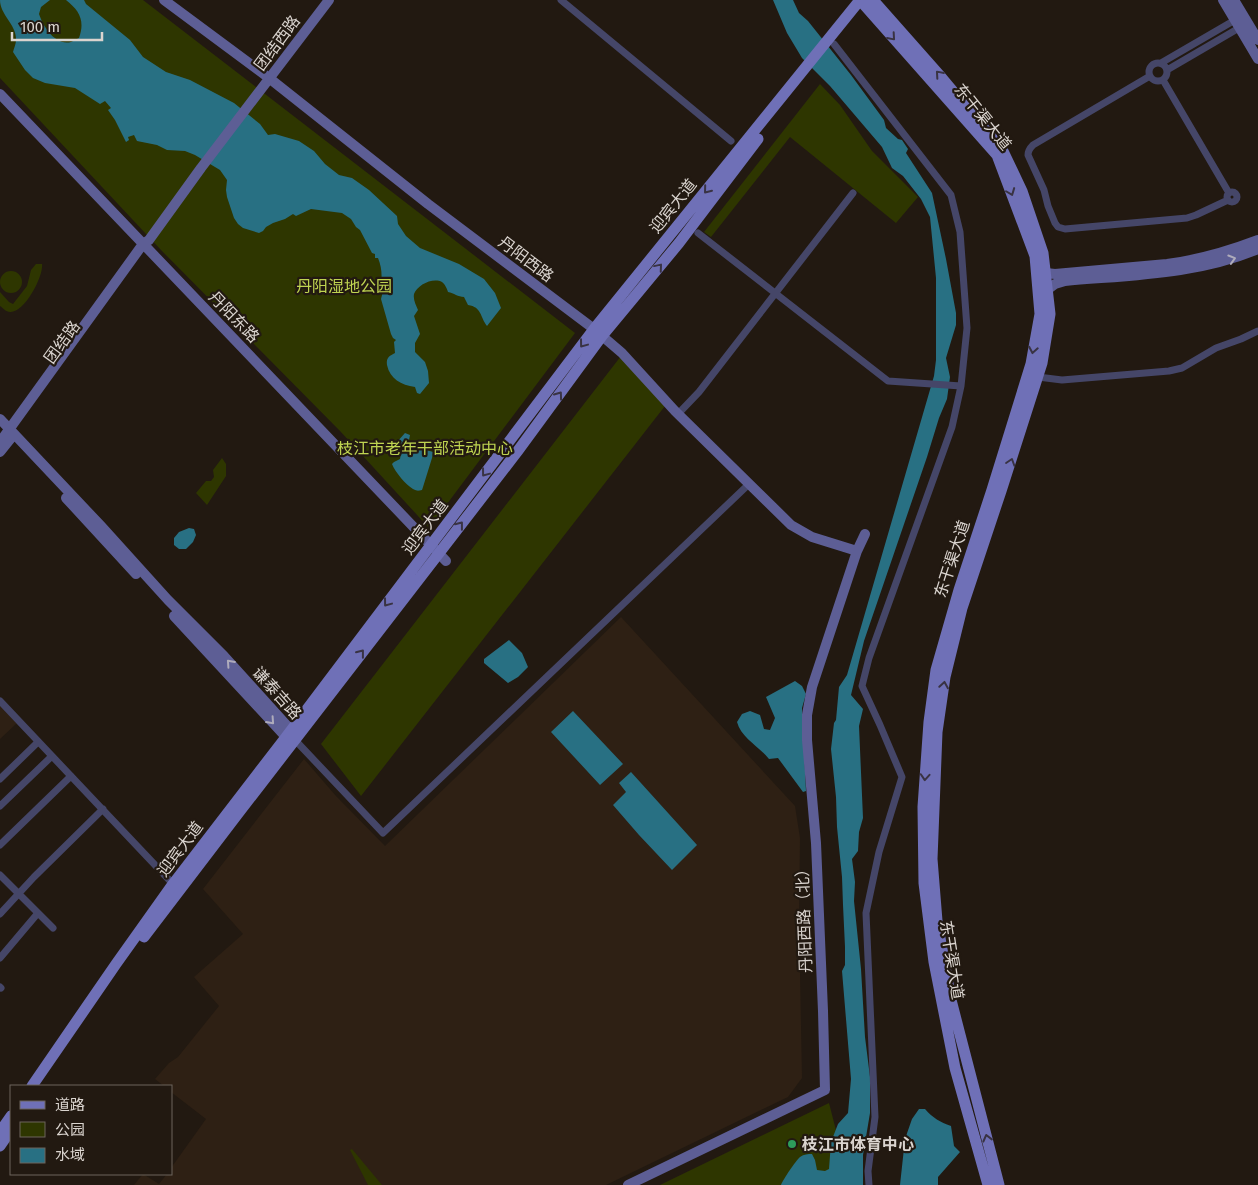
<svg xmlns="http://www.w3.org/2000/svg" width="1258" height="1185" font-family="'Fira Sans','Noto Sans SC',sans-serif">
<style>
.built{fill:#2e2014}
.green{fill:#2e3600}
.water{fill:#287083}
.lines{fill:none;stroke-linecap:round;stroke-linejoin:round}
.street{stroke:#454668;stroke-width:7}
.secondary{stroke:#5d5e95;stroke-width:10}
.primary{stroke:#6f70b7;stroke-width:11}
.oneway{stroke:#393343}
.oneway2{stroke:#aeabbb}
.leisure-dot{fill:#2e9e5b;stroke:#221911;stroke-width:2}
.labels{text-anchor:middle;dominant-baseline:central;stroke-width:4.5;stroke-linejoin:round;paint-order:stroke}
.street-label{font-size:16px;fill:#dad4cf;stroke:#221911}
.park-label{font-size:16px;fill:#bfd451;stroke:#221911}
.poi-label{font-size:16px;font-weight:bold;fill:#dad4cf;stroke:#221911;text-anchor:start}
</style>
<rect width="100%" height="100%" fill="#221911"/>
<!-- built -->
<path class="built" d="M 621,617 L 795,806 L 800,838 L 799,921 L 802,1078 L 788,1097 L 606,1185 L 134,1185 L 143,1174 L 159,1184 L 167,1174 L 171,1174 L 171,1168 L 206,1119 L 171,1092 L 171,1086 L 164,1086 L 155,1079 L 169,1063 L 178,1057 L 219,1006 L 194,977 L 243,934 L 203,889 L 304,759 L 336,796 L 385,846 Z
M 0,705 L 17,723 L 0,739 Z"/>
<!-- green -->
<path class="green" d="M 0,0 L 143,0 L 575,333 L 429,528 L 340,431 L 161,250 L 0,78 Z
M 820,84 L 840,105 L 872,151 L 918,197 L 896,223 L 790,137 L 711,237 L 704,232 Z
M 36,264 L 42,264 C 44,275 25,313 10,312 C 6,312 3,308 0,306 L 0,292 L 9,302 L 13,304 L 27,286 L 31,270 Z
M0 282a11 11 0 1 1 22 0a11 11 0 1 1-22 0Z
M 621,356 L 665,406 L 361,796 L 321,744 Z
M 222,458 L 226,464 L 226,476 L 207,505 L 196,493 L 206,481 L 211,481 L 214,477 L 213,470 Z
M 829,1103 L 850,1185 L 660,1185 Z
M 352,1149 L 382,1185 L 368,1185 L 350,1150 Z"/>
<!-- water -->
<path class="water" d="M 0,0 L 50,0 L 41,7 L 39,14 C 43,26 55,46 71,42 C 74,41 76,39 79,38 C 85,21 80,11 66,0 L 84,0 L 86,4 L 130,40 L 143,57 L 166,72 L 190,80 L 234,103 L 260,124 L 268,135 L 275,134 L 299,141 L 314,151 L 325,164 L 339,175 L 352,178 L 369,190 L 397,216 L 398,224 L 406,236 L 420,248 L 459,264 L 484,279 L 495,293 L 501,308 L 487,326 C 480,317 482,307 468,305 L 464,297 C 458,297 454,293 448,292 C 447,289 445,284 442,282 C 433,277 417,285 414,294 C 413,300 416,305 418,310 L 414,316 L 420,334 L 415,343 L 415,352 L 425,362 L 428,371 L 429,383 L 420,394 L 417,393 L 415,387 C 401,385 390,379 387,365 C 386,358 389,356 395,353 L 394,342 L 396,340 L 393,338 L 391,334 L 381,299 L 384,287 L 384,285 L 381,285 C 382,275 382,268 378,258 L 375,258 L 375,254 L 372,253 L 360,230 L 356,227 L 351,219 L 342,213 L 311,209 L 296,216 L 293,214 L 285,219 L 273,223 L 266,227 L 263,231 L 259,233 L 243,228 L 238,224 L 234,218 L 227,197 L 226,190 L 227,180 L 220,170 L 195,155 L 185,151 L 167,150 L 157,145 L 137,141 L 134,135 L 128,137 L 129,140 L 126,142 L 115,120 L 108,110 L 111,108 L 105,101 L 100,104 L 75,88 L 45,83 L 33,78 L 25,70 L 13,52 C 14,48 16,44 16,40 C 17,25 0,15 0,0 Z
M 773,0 L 793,0 L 799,13 L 808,21 L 851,75 L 884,120 L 886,128 L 898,139 L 902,140 L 908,149 L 906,153 L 932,193 L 946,259 L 956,313 L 956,325 L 946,358 L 950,377 L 947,399 L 939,418 L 927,457 L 864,641 L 851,695 L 863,709 L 859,726 L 863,818 L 859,832 L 858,851 L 852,859 L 855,882 L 854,901 L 861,969 L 865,1037 L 870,1077 L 870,1113 L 863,1155 L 863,1185 L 781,1185 C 784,1178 795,1162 800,1157 C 804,1154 808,1154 812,1154 L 815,1160 L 817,1170 L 825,1171 L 829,1169 L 831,1142 L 838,1124 L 848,1113 L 851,1079 L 842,971 L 845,965 L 845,947 L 843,905 L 842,877 L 837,827 L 836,797 L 831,749 L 834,723 L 836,720 L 839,687 L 847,675 L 934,376 L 936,360 L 936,278 L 930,217 L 921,199 L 903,176 L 892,168 L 882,147 L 830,86 L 802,58 L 787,33 Z
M 405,433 L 410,435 L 409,440 L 410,445 L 433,452 L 432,458 L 423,487 L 422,490 C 418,491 417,491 413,489 C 406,485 395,472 392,464 L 394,462 L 400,459 L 401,453 L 397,442 Z
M 189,528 L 194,529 L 196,535 L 193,542 L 186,549 L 179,549 L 174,545 L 174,538 L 179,532 Z
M 509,640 L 522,653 L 528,667 L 518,677 L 508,683 L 484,663 L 484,659 Z
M 795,681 L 802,686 L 806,694 L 802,708 L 806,791 L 803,792 L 778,758 L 769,759 C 760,747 741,738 737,722 L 742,714 L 750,711 L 760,715 L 764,729 L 770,730 L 775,718 L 766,697 Z
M 573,711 L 623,764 L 600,785 L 551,732 Z
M 631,772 L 697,845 L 672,870 L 639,835 L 613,805 L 626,792 L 619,783 Z
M 919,1109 L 925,1109 C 933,1118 940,1122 951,1126 L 954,1146 L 960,1152 L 938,1177 L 938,1185 L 900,1185 L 905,1139 L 912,1119 Z"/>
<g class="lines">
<!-- street -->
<path class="street" d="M 561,0 L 731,141
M 834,44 L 951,195 L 960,232 L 967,328 L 961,386 L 952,427 L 869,658 L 862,686 L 880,725 L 902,777 L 879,852 L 866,913 L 875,1117 L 868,1171 L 869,1185
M1149 72a9 9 0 1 1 18 0a9 9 0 1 1-18 0Z
M 1161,63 L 1235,20
M 1167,70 L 1239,28
M 1150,76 L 1033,145 C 1030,148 1028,151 1028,155 L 1044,190 L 1048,206 L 1055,223 L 1058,227 L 1065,229 L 1187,218 L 1196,215 L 1228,200
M 1163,80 L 1229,193
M1227 197a5 5 0 1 1 10 0a5 5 0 1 1-10 0Z
M 698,233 L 888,381 L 961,386
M 1038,377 L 1062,380 L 1169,371 L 1182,368 L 1216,348 L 1241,339 L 1258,331
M 678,414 L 699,392 L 853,193
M 0,701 L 173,884
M 295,740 L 383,833 L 749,484
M 0,779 L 38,742
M 0,806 L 52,756
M 0,845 L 71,776
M 0,875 L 53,928
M 0,914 L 34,877 L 103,809
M 0,958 L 38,913
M 0,987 L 1,988"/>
<!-- secondary -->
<path class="secondary" d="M 164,0 L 269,78 L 428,204 L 594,329 L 622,353 L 675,411 L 791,525 L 812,537 L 857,551
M 1223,0 L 1258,59
M 1234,0 L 1258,40
M 0,94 L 446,561
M 1039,270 L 1046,273 L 1055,274 L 1167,264 C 1199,260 1229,251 1258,240
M 1047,290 L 1055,284 L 1065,281 C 1131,275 1195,275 1258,249
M 0,419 L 101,526 L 168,600 L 224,656 L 291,730 L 293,737
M 0,442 L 143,244 L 149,240 L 201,168 L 329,0
M 0,452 L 12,437
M 66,498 L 136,574
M 174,616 L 286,737 L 294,740
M 628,1185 L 825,1090 L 823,1011 L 816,843 L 807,740 L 807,715 L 812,687 L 857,551 L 865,534"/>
<!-- primary -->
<path class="primary" d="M 860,0 L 997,155 L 1035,256 L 1040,314 L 1031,364 L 992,490 L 959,590 L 936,670 L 929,722 L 923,807 L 924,883 L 934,962 L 955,1068 L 988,1185
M 873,0 L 941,77 L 1003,151 L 1022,191 L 1043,253 L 1050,314 L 1042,363 L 1001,491 L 962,608 L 945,677 L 937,732 L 932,859 L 937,921 L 951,1000 L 999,1185
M 144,937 L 237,815 L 517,452 L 602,336 L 679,243 L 758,139
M 32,1086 L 116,964 L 173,884 L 286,737 L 594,329 L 860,0
M 0,1132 L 11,1116
M 0,1146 L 11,1130"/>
</g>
<!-- one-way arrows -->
<defs><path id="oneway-chevron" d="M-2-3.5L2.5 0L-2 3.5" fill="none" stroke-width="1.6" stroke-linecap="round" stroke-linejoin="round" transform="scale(1.25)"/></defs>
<g class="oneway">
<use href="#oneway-chevron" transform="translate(892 37) rotate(49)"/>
<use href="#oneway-chevron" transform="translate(939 74) rotate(-131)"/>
<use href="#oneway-chevron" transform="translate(707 190) rotate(129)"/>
<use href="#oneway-chevron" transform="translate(1011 192) rotate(69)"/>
<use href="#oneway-chevron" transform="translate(659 267) rotate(-50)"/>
<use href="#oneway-chevron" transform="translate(583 344) rotate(127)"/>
<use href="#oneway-chevron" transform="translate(1033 350) rotate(100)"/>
<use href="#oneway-chevron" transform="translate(559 395) rotate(-54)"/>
<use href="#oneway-chevron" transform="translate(1011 462) rotate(-72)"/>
<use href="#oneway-chevron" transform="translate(485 473) rotate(127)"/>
<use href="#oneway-chevron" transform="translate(460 525) rotate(-52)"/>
<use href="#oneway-chevron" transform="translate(387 603) rotate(127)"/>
<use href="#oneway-chevron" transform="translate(361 653) rotate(-52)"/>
<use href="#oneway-chevron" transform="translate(944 685) rotate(-81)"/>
<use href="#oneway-chevron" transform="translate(925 777) rotate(94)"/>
<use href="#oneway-chevron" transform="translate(987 1138) rotate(-104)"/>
</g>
<g class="oneway2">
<use href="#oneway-chevron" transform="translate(1232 259) rotate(-17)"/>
<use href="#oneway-chevron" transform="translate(230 663) rotate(-132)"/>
<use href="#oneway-chevron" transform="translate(271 721) rotate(48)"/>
</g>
<!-- markers -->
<circle class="leisure-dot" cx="792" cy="1144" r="5"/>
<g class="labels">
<!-- street labels -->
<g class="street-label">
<text transform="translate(277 43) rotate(-53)">团结西路</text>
<text transform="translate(983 117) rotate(51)">东干渠大道</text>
<text transform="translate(673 206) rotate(-51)">迎宾大道</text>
<text transform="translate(526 259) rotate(37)">丹阳西路</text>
<text transform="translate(234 317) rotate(46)">丹阳东路</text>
<text transform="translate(62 342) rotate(-54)">团结路</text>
<text transform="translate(425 527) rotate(-53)">迎宾大道</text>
<text transform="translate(952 559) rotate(-72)">东干渠大道</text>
<text transform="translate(277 693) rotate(48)">谦泰吉路</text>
<text transform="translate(180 849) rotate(-53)">迎宾大道</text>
<text transform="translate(804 917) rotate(-92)">丹阳西路（北）</text>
<text transform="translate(952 960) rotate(81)">东干渠大道</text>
</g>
<!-- park labels -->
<g class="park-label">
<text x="344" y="286">丹阳湿地公园</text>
<text x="425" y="448">枝江市老年干部活动中心</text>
</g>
<!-- poi labels -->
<g class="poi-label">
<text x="802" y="1144">枝江市体育中心</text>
</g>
</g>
<!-- legend -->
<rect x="10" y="1085" width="162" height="90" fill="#221911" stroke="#6c645d"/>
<rect x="20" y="1101" width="25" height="8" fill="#6f70b7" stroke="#6c645d"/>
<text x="55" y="1110" font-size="15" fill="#dad4cf">道路</text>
<rect x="20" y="1122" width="25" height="15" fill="#2e3600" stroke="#6c645d"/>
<text x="55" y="1135" font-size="15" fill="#dad4cf">公园</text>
<rect x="20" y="1148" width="25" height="15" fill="#287083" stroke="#6c645d"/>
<text x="55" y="1160" font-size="15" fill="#dad4cf">水域</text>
<!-- scale -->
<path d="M12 32v8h90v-8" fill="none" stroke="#dad4cf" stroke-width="2.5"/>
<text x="20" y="32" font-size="15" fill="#dad4cf" stroke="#221911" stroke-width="4" paint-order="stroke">100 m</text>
</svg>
